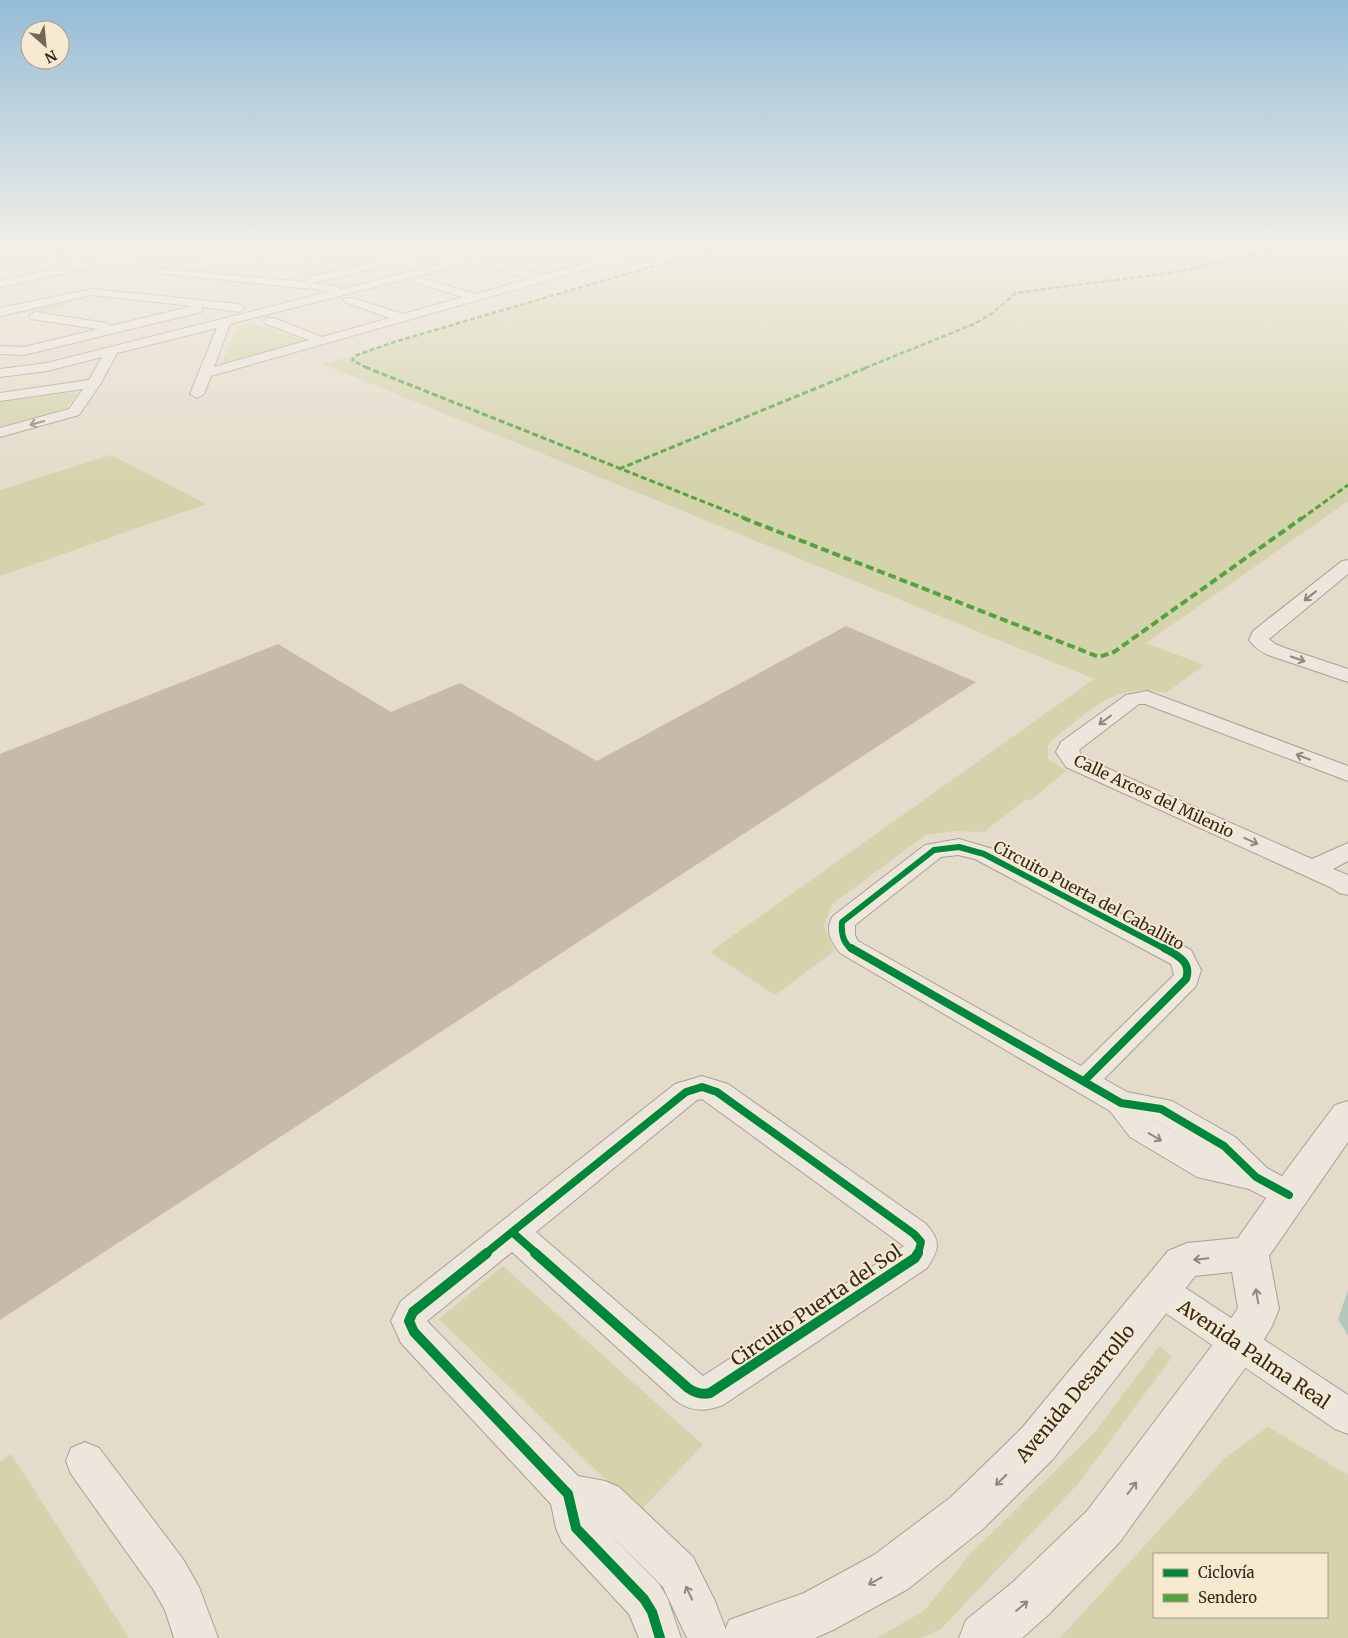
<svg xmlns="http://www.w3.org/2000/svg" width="1348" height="1638" font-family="Merriweather,serif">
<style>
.green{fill:#d4d3ac;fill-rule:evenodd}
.water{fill:#b6c8bd}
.building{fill:#c7b9ab}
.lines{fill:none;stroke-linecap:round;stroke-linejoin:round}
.minor-casing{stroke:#a9a094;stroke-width:2}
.tertiary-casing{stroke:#a9a094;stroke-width:2}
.minor{fill:#ece6dc;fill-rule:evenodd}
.tertiary{fill:#ece6dc;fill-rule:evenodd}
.quiet-far2{stroke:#53a341;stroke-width:2.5;stroke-dasharray:5 2.5;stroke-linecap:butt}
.quiet-far1{stroke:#53a341;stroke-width:3;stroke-dasharray:6 3;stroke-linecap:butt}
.quiet{stroke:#53a341;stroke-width:4;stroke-dasharray:8 4;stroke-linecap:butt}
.cycleway-far2-casing{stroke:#f5e9cf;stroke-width:9}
.cycleway-far1-casing{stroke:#f5e9cf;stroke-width:11}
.cycleway-casing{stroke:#f5e9cf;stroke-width:13}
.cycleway-far2{stroke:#00873e;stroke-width:6}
.cycleway-far1{stroke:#00873e;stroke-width:8}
.cycleway{stroke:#00873e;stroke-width:10}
.oneway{stroke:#91877c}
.labels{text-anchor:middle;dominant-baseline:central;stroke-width:4;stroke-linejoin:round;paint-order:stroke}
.street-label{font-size:16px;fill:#36281c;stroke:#f5e9cf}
.near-street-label{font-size:19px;fill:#36281c;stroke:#f5e9cf}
</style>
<rect width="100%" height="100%" fill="#e4dbca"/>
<!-- green -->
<path class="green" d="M 50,249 L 116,249 L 130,254 L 86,264 Z
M 329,249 L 376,260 L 292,281 L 283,280 L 328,259 L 299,255 Z
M 717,249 L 1348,249 L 1348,501 L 1146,643 L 1204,665 L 1166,693 C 1115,681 1092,710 1054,738 L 1048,745 L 1048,759 L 1066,771 L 1030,801 L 1026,799 L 984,832 L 953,831 L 926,835 L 832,904 L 824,926 L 834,951 L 775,995 L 710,952 L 1094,679 L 323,364 Z
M 88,295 L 48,312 L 8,313 Z
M 252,323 L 306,341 L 221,364 L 238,326 Z
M 72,392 L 78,393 L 65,410 L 0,428 L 0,402 Z
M 111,455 L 206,504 L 0,576 L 0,490 Z
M 503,1266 L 703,1445 L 639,1512 L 439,1319 Z
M 1159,1346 L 1172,1357 L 1077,1485 L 941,1629 L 921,1638 L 876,1638 L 924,1611 L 971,1553 L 1094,1433 Z
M 1268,1427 L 1348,1475 L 1348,1638 L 1060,1638 L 1225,1458 ZM 1154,1554 L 1327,1554 L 1327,1617 L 1154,1617 Z
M 11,1454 L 129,1638 L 0,1638 L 0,1462 Z"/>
<!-- water -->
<path class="water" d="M 1348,1290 L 1348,1336 L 1338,1319 Z"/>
<!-- building -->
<path class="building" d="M 846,626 L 976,682 L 0,1320 L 0,754 L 278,644 L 391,712 L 460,683 L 597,761 Z"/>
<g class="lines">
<!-- minor casing -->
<g class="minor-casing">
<path id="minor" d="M 34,249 L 48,249 L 83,263 L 143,251 L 148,254 L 143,257 L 0,287 L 0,281 L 70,266 Z
M 266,249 L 285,249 L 275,253 L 320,258 L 325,261 L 320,264 L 258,257 L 199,270 L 194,267 L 195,265 Z
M 427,249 L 445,249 L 444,251 L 313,283 L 338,286 L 339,290 L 500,249 L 517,249 L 516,251 L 230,324 L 214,367 L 309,340 L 266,324 L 264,321 L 266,318 L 274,318 L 322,337 L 390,318 L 345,302 L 343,300 L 345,298 L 353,298 L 403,314 L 463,297 L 417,283 L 415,281 L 417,279 L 425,279 L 476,294 L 529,279 L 485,265 L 484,263 L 485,261 L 493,261 L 541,275 L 593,261 L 557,251 L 556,249 L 573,249 L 605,258 L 635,249 L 652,249 L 651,251 L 211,376 L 204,394 L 197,398 L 190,394 L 217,328 L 117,353 L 101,383 L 79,415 L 0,437 L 0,428 L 69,409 L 83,389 L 0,401 L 0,393 L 89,380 L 102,357 L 47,371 L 0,377 L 0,369 L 47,363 L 332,291 L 157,273 L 152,270 L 153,268 L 306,282 L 306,278 Z
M 92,289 L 239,304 L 245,308 L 239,312 L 202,307 L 201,312 L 24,355 L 0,354 L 0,346 L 24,347 L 98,329 L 31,319 L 29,316 L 35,312 L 106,323 L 111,326 L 193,306 L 92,295 L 0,316 L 0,308 Z
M 1348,560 L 1348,574 L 1269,639 L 1275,644 L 1285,648 L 1348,669 L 1348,682 L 1271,656 C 1262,653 1255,648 1249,640 L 1253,631 L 1342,561 Z
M 1147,691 L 1348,766 L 1348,781 L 1145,704 L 1139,704 L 1079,750 L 1082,757 L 1312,859 L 1348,843 L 1348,861 L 1333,869 L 1348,875 L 1348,895 L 1339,893 L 1332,888 L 1066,767 L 1056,752 L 1061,742 L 1126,695 Z
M 959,839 L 993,849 L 1191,950 L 1201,970 L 1196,986 L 1104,1079 L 1127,1092 L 1172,1101 L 1235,1137 L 1267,1168 L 1300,1186 L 1305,1195 L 1300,1204 L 1289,1208 L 1278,1204 L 1249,1189 L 1197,1177 L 1130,1137 L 1110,1111 L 840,953 C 831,941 824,930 833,916 L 925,845 ZM 958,855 L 975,859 L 1171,964 L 1174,975 L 1081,1066 L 858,941 L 855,935 L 855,925 L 941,857 ZM 1152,1119 L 1154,1120 L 1214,1156 Z
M 702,1076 L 728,1084 L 926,1224 C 942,1242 939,1249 927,1268 L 723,1405 C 705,1412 691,1412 675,1400 L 512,1252 L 427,1321 L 578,1476 L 605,1481 L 619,1487 L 693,1557 L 715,1601 L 729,1638 L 687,1638 L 663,1587 L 604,1528 L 659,1584 L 667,1597 L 681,1638 L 639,1638 L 629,1614 L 562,1542 L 556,1528 L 551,1504 L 401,1343 L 391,1321 L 401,1301 L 675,1084 ZM 702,1099 L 904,1246 L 703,1376 L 536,1232 L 697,1100 Z
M 1160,1275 L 1172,1279 L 1348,1395 L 1348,1434 L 1335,1429 L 1148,1301 L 1143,1290 L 1148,1279 Z
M 85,1442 L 99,1448 L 183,1559 L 199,1587 L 218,1638 L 174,1638 L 165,1610 L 153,1589 L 71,1474 L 66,1461 L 71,1448 Z"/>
</g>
<!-- tertiary casing -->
<g class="tertiary-casing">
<path id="tertiary" d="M 1348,1101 L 1348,1142 L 1269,1256 L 1279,1309 L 1271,1328 L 1253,1357 L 1119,1543 L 1047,1616 L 1022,1638 L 959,1638 L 966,1620 L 1013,1582 L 1087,1511 L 1223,1331 L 1238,1308 L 1232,1272 L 1195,1276 L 1054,1458 L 983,1529 L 908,1589 L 833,1630 L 815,1638 L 722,1638 L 729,1620 L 804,1593 L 874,1555 L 951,1497 L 1022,1428 L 1168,1251 L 1187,1243 L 1238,1238 L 1276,1184 L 1335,1105 Z"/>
</g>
<!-- minor -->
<use href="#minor" class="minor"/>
<!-- tertiary -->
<use href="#tertiary" class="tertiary"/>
<!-- quiet-far2 -->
<path class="quiet-far2" d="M 367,368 L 352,360 L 357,355 L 394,342 L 712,249
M 865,368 L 974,324 L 991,314 L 1016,293 L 1176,272 L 1276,249"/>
<!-- quiet-far1 -->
<path class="quiet-far1" d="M 365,367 L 747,519
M 619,469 L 868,367
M 1301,519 L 1348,485"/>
<!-- quiet -->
<path class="quiet" d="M 743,518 L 1099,657 L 1114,652 L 1302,518"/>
<!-- cycleway-far2 casing -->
<g class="cycleway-far2-casing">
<path id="cycleway-far2" d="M 853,950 C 843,944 841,933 842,922 L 934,850 L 959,847 L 984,854 L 1167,950"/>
</g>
<!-- cycleway-far1 casing -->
<g class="cycleway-far1-casing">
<path id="cycleway-far1" d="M 851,948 L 1121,1103 L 1161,1109 L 1224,1146 L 1256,1177 L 1289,1195
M 1084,1081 L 1186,979 C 1192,962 1177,955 1164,948
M 512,1232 L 537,1254
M 512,1232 L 686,1092 L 702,1087 L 717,1092 L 914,1234 L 921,1242 L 918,1254
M 485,1254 L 512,1232"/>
</g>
<!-- cycleway casing -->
<g class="cycleway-casing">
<path id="cycleway" d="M 487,1253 L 413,1312 L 409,1321 L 414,1332 L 568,1494 L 576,1528 L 644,1599 L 652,1612 L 660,1638
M 535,1253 L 688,1388 C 695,1393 701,1395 710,1393 L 915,1258 L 918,1253"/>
</g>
<!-- cycleway-far2 -->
<use href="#cycleway-far2" class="cycleway-far2"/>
<!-- cycleway-far1 -->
<use href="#cycleway-far1" class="cycleway-far1"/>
<!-- cycleway -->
<use href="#cycleway" class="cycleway"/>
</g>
<!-- one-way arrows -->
<defs><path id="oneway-shaft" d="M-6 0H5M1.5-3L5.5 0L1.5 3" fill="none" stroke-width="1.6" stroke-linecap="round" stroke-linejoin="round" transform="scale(1.25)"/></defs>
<g class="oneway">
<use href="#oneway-shaft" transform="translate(37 423) rotate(164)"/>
<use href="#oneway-shaft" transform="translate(1310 596) rotate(142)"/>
<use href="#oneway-shaft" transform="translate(1298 659) rotate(19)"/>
<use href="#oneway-shaft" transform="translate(1105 720) rotate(143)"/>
<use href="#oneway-shaft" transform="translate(1303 757) rotate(-159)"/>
<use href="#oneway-shaft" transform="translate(1251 841) rotate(24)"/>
<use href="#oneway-shaft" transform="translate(1155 1137) rotate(31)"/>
<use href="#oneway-shaft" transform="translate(1201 1259) rotate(174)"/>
<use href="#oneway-shaft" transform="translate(1257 1296) rotate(-100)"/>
<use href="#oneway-shaft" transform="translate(1001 1480) rotate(135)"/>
<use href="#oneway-shaft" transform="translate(1132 1488) rotate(-53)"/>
<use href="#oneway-shaft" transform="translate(875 1581) rotate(151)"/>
<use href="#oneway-shaft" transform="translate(689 1593) rotate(-116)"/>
<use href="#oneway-shaft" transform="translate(1022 1606) rotate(-40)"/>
</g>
<!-- sky -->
<linearGradient id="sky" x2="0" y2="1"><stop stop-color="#94bcd7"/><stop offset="0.52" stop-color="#f3efe7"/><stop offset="1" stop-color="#f3efe7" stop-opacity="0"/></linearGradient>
<rect width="1348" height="478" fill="url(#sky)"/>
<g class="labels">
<!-- street labels -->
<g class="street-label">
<text transform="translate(1154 796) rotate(25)">Calle Arcos del Milenio</text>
<text transform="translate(1089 895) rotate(28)">Circuito Puerta del Caballito</text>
</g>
<!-- near-street labels -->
<g class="near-street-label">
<text transform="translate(816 1305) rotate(-34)">Circuito Puerta del Sol</text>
<text transform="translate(1254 1354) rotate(34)">Avenida Palma Real</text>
<text transform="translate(1075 1393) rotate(-50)">Avenida Desarrollo</text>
</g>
</g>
<!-- legend -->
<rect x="1153" y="1553" width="175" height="65" fill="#f5e9cf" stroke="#a99c87"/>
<rect x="1163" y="1569" width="25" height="8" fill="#00873e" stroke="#a99c87"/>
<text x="1198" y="1578" font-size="15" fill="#36281c">Ciclovía</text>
<rect x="1163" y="1594" width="25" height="8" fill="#53a341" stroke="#a99c87"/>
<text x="1198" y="1603" font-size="15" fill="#36281c">Sendero</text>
<!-- north arrow -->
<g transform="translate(45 45) rotate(153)"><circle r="24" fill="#f5e9cf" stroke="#a99c87"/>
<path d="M0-4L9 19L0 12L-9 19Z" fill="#736759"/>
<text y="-8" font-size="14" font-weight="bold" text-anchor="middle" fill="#36281c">N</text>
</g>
</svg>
